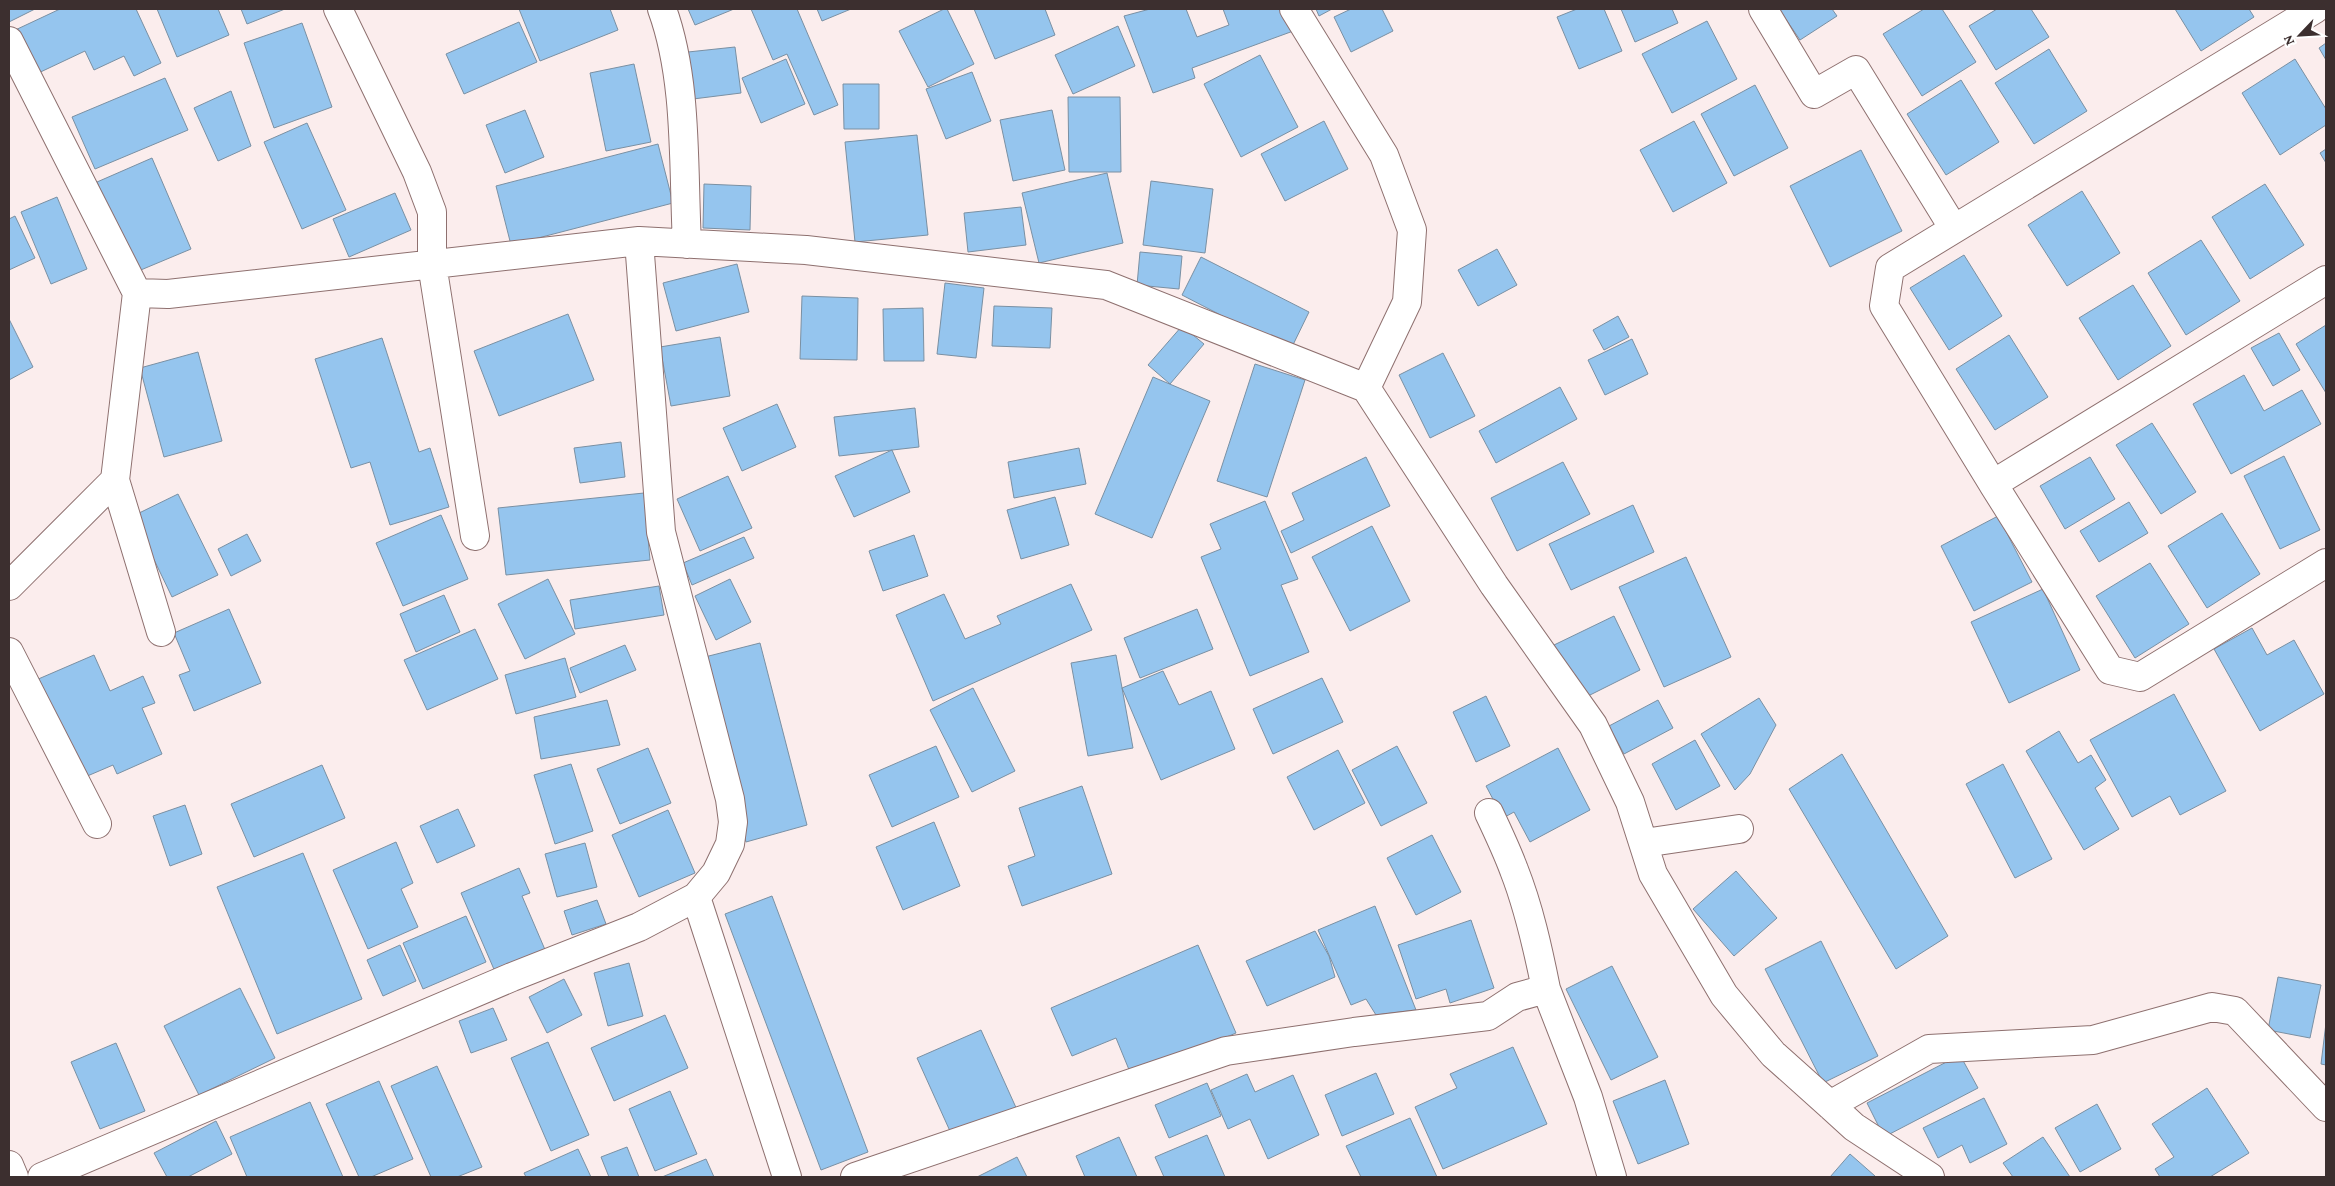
<svg xmlns="http://www.w3.org/2000/svg" width="2335" height="1186" font-family="'Crimson Pro',serif">
<style>
.building{fill:#95c5ee;stroke:#7a90a3}
.lines{fill:none;stroke-linecap:round;stroke-linejoin:round}
.street-casing{stroke:#8e706f;stroke-width:30}
.street{stroke:#fff;stroke-width:28}
</style>
<rect width="100%" height="100%" fill="#fbeded"/>
<!-- building -->
<path class="building" d="M 9,9 L 35,9 L 9,22 Z
M 60,9 L 136,9 L 161,63 L 134,76 L 124,56 L 94,70 L 85,51 L 32,76 L 11,32 Z
M 157,9 L 218,9 L 229,35 L 177,57 Z
M 241,9 L 285,9 L 247,24 Z
M 519,9 L 610,9 L 618,30 L 540,61 Z
M 688,9 L 734,9 L 695,25 Z
M 751,9 L 797,9 L 838,105 L 814,115 L 787,54 L 773,60 Z
M 817,9 L 851,9 L 822,21 Z
M 944,9 L 947,9 L 974,64 L 928,87 L 899,31 Z
M 974,9 L 1045,9 L 1055,35 L 995,59 Z
M 1150,9 L 1186,9 L 1197,37 L 1229,25 L 1223,9 L 1283,9 L 1296,30 L 1192,68 L 1195,78 L 1153,93 L 1124,16 Z
M 1316,9 L 1332,9 L 1319,16 Z
M 1351,9 L 1382,9 L 1393,31 L 1351,52 L 1334,17 Z
M 1577,9 L 1604,9 L 1622,51 L 1579,69 L 1557,17 Z
M 1621,9 L 1672,9 L 1678,23 L 1635,42 Z
M 1779,9 L 1832,9 L 1837,16 L 1800,40 Z
M 1924,9 L 1942,9 L 1976,62 L 1922,96 L 1883,34 Z
M 1997,9 L 2031,9 L 2049,37 L 1996,70 L 1969,26 Z
M 2175,9 L 2249,9 L 2254,17 L 2201,51 Z
M 1707,21 L 1737,79 L 1672,113 L 1642,54 Z
M 519,22 L 537,62 L 464,94 L 446,54 Z
M 302,23 L 332,107 L 274,128 L 244,43 Z
M 1118,26 L 1135,66 L 1073,94 L 1055,55 Z
M 2326,43 L 2326,60 L 2319,48 Z
M 735,47 L 741,93 L 693,99 L 688,52 Z
M 2049,49 L 2087,111 L 2034,144 L 1995,83 Z
M 1260,55 L 1298,127 L 1241,157 L 1204,84 Z
M 786,59 L 805,104 L 761,123 L 742,78 Z
M 2295,59 L 2326,109 L 2326,125 L 2280,155 L 2242,93 Z
M 634,64 L 651,142 L 606,151 L 590,73 Z
M 972,72 L 991,121 L 946,139 L 926,89 Z
M 165,78 L 188,130 L 95,169 L 72,117 Z
M 1961,80 L 1999,142 L 1946,175 L 1907,114 Z
M 843,84 L 879,84 L 879,129 L 844,129 Z
M 1755,85 L 1788,148 L 1734,176 L 1701,114 Z
M 231,91 L 251,146 L 218,161 L 194,108 Z
M 1068,97 L 1120,97 L 1121,172 L 1069,172 Z
M 525,110 L 544,157 L 505,173 L 486,125 Z
M 1052,110 L 1065,170 L 1013,181 L 1000,120 Z
M 1324,121 L 1348,169 L 1285,201 L 1261,154 Z
M 1694,121 L 1727,183 L 1673,212 L 1640,150 Z
M 307,123 L 346,210 L 302,229 L 264,142 Z
M 917,135 L 928,235 L 855,242 L 845,142 Z
M 658,144 L 673,203 L 511,245 L 496,186 Z
M 2326,149 L 2326,163 L 2320,153 Z
M 1861,150 L 1902,231 L 1830,267 L 1790,186 Z
M 152,158 L 191,249 L 136,272 L 97,182 Z
M 1107,173 L 1123,243 L 1039,263 L 1022,193 Z
M 1151,181 L 1213,189 L 1205,253 L 1143,245 Z
M 704,184 L 751,186 L 750,230 L 703,228 Z
M 2265,184 L 2304,245 L 2250,279 L 2212,217 Z
M 2082,191 L 2120,253 L 2067,286 L 2028,225 Z
M 395,193 L 411,230 L 349,257 L 333,219 Z
M 57,197 L 87,269 L 51,284 L 21,212 Z
M 1021,207 L 1026,245 L 968,252 L 964,213 Z
M 15,216 L 35,258 L 9,270 L 9,219 Z
M 2201,240 L 2240,301 L 2186,335 L 2148,273 Z
M 1497,249 L 1517,285 L 1478,306 L 1458,270 Z
M 1140,252 L 1182,256 L 1179,289 L 1137,285 Z
M 1964,255 L 2002,316 L 1949,350 L 1910,288 Z
M 1201,257 L 1309,312 L 1290,351 L 1182,295 Z
M 737,264 L 749,312 L 676,331 L 663,283 Z
M 945,283 L 984,288 L 976,358 L 937,354 Z
M 2133,285 L 2171,346 L 2118,380 L 2079,318 Z
M 802,296 L 858,298 L 857,360 L 800,359 Z
M 994,306 L 1052,308 L 1050,348 L 992,346 Z
M 923,308 L 924,361 L 884,361 L 883,309 Z
M 568,314 L 594,380 L 499,416 L 474,351 Z
M 1618,316 L 1629,337 L 1604,350 L 1593,330 Z
M 9,319 L 33,367 L 9,380 Z
M 2326,325 L 2326,393 L 2296,344 Z
M 1182,326 L 1204,344 L 1170,384 L 1148,365 Z
M 2279,333 L 2300,370 L 2273,386 L 2251,348 Z
M 2009,335 L 2048,397 L 1995,430 L 1956,369 Z
M 720,337 L 730,396 L 671,406 L 660,347 Z
M 382,338 L 419,452 L 430,448 L 449,507 L 390,525 L 370,462 L 351,468 L 315,359 Z
M 1632,339 L 1648,374 L 1605,395 L 1588,360 Z
M 198,352 L 222,441 L 164,457 L 140,368 Z
M 1443,353 L 1475,416 L 1430,438 L 1399,375 Z
M 1255,364 L 1305,380 L 1267,497 L 1217,481 Z
M 2244,375 L 2264,411 L 2302,390 L 2321,424 L 2231,474 L 2193,404 Z
M 1153,377 L 1210,401 L 1152,538 L 1095,514 Z
M 1560,387 L 1577,419 L 1496,463 L 1479,431 Z
M 777,404 L 796,447 L 742,471 L 723,428 Z
M 915,408 L 919,447 L 839,456 L 834,417 Z
M 2152,423 L 2196,492 L 2161,514 L 2116,445 Z
M 621,442 L 625,477 L 580,483 L 574,448 Z
M 1079,448 L 1086,484 L 1014,498 L 1008,462 Z
M 892,450 L 910,492 L 854,517 L 835,476 Z
M 2284,456 L 2320,530 L 2280,549 L 2244,476 Z
M 1366,457 L 1390,506 L 1291,553 L 1281,531 L 1304,520 L 1292,493 Z
M 2090,457 L 2115,499 L 2065,529 L 2040,486 Z
M 1563,462 L 1590,514 L 1517,551 L 1491,498 Z
M 728,476 L 752,528 L 700,551 L 677,499 Z
M 644,493 L 650,560 L 506,575 L 498,508 Z
M 178,494 L 218,575 L 172,597 L 133,516 Z
M 1055,497 L 1069,545 L 1021,559 L 1007,510 Z
M 1265,501 L 1298,579 L 1281,585 L 1309,652 L 1250,676 L 1201,557 L 1221,549 L 1210,524 Z
M 2129,502 L 2148,533 L 2099,562 L 2080,531 Z
M 1633,505 L 1654,552 L 1571,590 L 1549,544 Z
M 2222,513 L 2260,574 L 2207,608 L 2168,546 Z
M 441,515 L 468,579 L 403,606 L 376,543 Z
M 1998,516 L 2032,582 L 1974,611 L 1941,546 Z
M 1372,526 L 1410,601 L 1350,631 L 1312,557 Z
M 247,534 L 261,561 L 231,576 L 218,549 Z
M 914,535 L 928,576 L 883,591 L 869,551 Z
M 744,537 L 754,558 L 692,585 L 683,563 Z
M 1686,557 L 1731,657 L 1664,687 L 1619,587 Z
M 2150,563 L 2189,624 L 2135,658 L 2096,596 Z
M 548,579 L 575,634 L 525,659 L 498,604 Z
M 730,579 L 751,622 L 716,640 L 695,596 Z
M 1071,584 L 1092,630 L 933,701 L 896,615 L 944,594 L 965,639 L 1001,624 L 997,616 Z
M 659,586 L 664,615 L 575,629 L 570,600 Z
M 2043,589 L 2080,670 L 2009,703 L 1971,622 Z
M 444,595 L 460,632 L 416,652 L 400,614 Z
M 229,609 L 261,683 L 194,711 L 179,675 L 190,671 L 174,633 Z
M 1197,609 L 1213,649 L 1140,678 L 1124,638 Z
M 1614,616 L 1640,670 L 1580,700 L 1554,645 Z
M 2252,628 L 2267,655 L 2294,640 L 2324,694 L 2260,731 L 2214,649 Z
M 475,629 L 498,679 L 427,710 L 404,660 Z
M 760,643 L 807,825 L 746,842 L 697,659 Z
M 625,645 L 636,670 L 580,693 L 570,668 Z
M 94,655 L 110,691 L 143,676 L 155,703 L 142,708 L 162,754 L 117,774 L 113,765 L 85,777 L 36,680 Z
M 1116,655 L 1133,748 L 1088,756 L 1071,663 Z
M 565,658 L 576,697 L 516,714 L 505,675 Z
M 1163,671 L 1179,705 L 1211,691 L 1235,749 L 1161,780 L 1122,688 Z
M 1322,678 L 1343,722 L 1273,754 L 1253,709 Z
M 973,688 L 1015,771 L 972,792 L 930,710 Z
M 2174,694 L 2226,791 L 2180,815 L 2170,796 L 2132,817 L 2090,740 Z
M 1486,696 L 1510,746 L 1476,762 L 1453,712 Z
M 1759,698 L 1776,725 L 1750,774 L 1735,790 L 1701,734 Z
M 607,700 L 620,745 L 541,759 L 534,717 Z
M 1658,700 L 1673,728 L 1624,754 L 1609,726 Z
M 2059,731 L 2078,763 L 2091,755 L 2106,780 L 2095,788 L 2119,829 L 2084,850 L 2026,751 Z
M 1695,740 L 1720,786 L 1676,810 L 1652,764 Z
M 936,746 L 959,797 L 892,827 L 869,775 Z
M 1397,746 L 1427,803 L 1381,826 L 1352,770 Z
M 648,748 L 671,803 L 620,824 L 597,769 Z
M 1558,748 L 1590,810 L 1530,842 L 1514,812 L 1503,818 L 1486,786 Z
M 1338,750 L 1365,803 L 1314,830 L 1287,777 Z
M 1842,754 L 1948,936 L 1896,969 L 1789,789 Z
M 571,764 L 593,831 L 555,844 L 534,775 Z
M 2003,764 L 2052,859 L 2015,878 L 1966,784 Z
M 322,765 L 345,818 L 254,857 L 231,804 Z
M 1082,786 L 1112,874 L 1022,906 L 1008,866 L 1035,856 L 1019,808 Z
M 185,805 L 202,854 L 170,866 L 153,816 Z
M 458,809 L 475,846 L 437,863 L 420,826 Z
M 668,810 L 695,873 L 639,897 L 612,835 Z
M 934,822 L 960,886 L 903,910 L 876,847 Z
M 1432,835 L 1461,892 L 1416,915 L 1387,858 Z
M 396,842 L 413,883 L 401,889 L 418,927 L 368,949 L 333,870 Z
M 585,843 L 597,887 L 557,897 L 545,854 Z
M 303,853 L 362,999 L 277,1034 L 217,887 Z
M 519,868 L 530,893 L 522,896 L 546,952 L 496,974 L 461,893 Z
M 1736,871 L 1777,918 L 1734,956 L 1693,909 Z
M 772,896 L 868,1152 L 821,1170 L 725,914 Z
M 597,900 L 606,924 L 572,935 L 564,911 Z
M 1375,906 L 1416,1010 L 1376,1015 L 1366,999 L 1351,1005 L 1318,930 Z
M 466,916 L 486,962 L 423,989 L 403,943 Z
M 1471,920 L 1494,988 L 1450,1003 L 1446,989 L 1416,999 L 1398,945 Z
M 1315,931 L 1329,956 L 1335,977 L 1267,1006 L 1246,961 Z
M 1821,941 L 1878,1056 L 1823,1083 L 1765,969 Z
M 400,945 L 416,981 L 383,996 L 367,960 Z
M 1198,945 L 1236,1033 L 1132,1077 L 1116,1038 L 1072,1056 L 1051,1008 Z
M 629,963 L 643,1016 L 608,1026 L 594,973 Z
M 1612,966 L 1658,1057 L 1611,1080 L 1566,989 Z
M 2278,977 L 2321,985 L 2310,1038 L 2268,1030 Z
M 564,979 L 582,1015 L 547,1033 L 529,997 Z
M 240,988 L 275,1058 L 199,1095 L 164,1026 Z
M 493,1008 L 507,1040 L 471,1053 L 459,1021 Z
M 665,1015 L 688,1068 L 614,1101 L 591,1048 Z
M 2326,1023 L 2326,1065 L 2321,1064 Z
M 981,1030 L 1018,1112 L 954,1140 L 917,1058 Z
M 548,1042 L 589,1135 L 551,1151 L 511,1058 Z
M 116,1043 L 145,1111 L 100,1129 L 71,1062 Z
M 1513,1047 L 1547,1124 L 1443,1169 L 1415,1107 L 1457,1088 L 1450,1074 Z
M 1960,1055 L 1978,1088 L 1884,1137 L 1867,1103 Z
M 437,1066 L 482,1167 L 457,1177 L 431,1177 L 391,1086 Z
M 1376,1073 L 1394,1114 L 1342,1136 L 1325,1095 Z
M 1247,1074 L 1255,1092 L 1293,1075 L 1319,1135 L 1268,1159 L 1250,1119 L 1228,1129 L 1211,1090 Z
M 1665,1080 L 1689,1144 L 1638,1164 L 1613,1101 Z
M 379,1081 L 413,1159 L 371,1177 L 359,1177 L 326,1104 Z
M 1207,1083 L 1221,1116 L 1169,1138 L 1155,1105 Z
M 2207,1088 L 2249,1153 L 2210,1177 L 2160,1177 L 2155,1169 L 2174,1157 L 2152,1124 Z
M 670,1091 L 697,1154 L 655,1171 L 629,1109 Z
M 1984,1098 L 2007,1144 L 1970,1163 L 1962,1145 L 1938,1158 L 1923,1128 Z
M 310,1102 L 343,1177 L 247,1177 L 230,1137 Z
M 2097,1104 L 2121,1149 L 2080,1172 L 2055,1128 Z
M 1410,1118 L 1437,1177 L 1361,1177 L 1346,1146 Z
M 216,1121 L 232,1154 L 188,1177 L 167,1177 L 154,1153 Z
M 1207,1135 L 1225,1177 L 1164,1177 L 1155,1157 Z
M 1119,1137 L 1137,1177 L 1085,1177 L 1076,1156 Z
M 2043,1137 L 2070,1177 L 2013,1177 L 2003,1163 Z
M 627,1147 L 639,1177 L 609,1177 L 601,1157 Z
M 578,1149 L 591,1177 L 526,1177 L 524,1173 Z
M 1850,1154 L 1875,1176 L 1874,1177 L 1830,1177 Z
M 1017,1157 L 1027,1177 L 977,1177 Z
M 706,1159 L 714,1177 L 662,1177 Z"/>
<g class="lines">
<!-- street casing -->
<g class="street-casing">
<path id="street" d="M 338,9 L 417,172 L 432,212 L 432,264 L 475,536
M 662,9 C 688,80 683,168 687,244
M 1294,9 L 1384,155 L 1412,230 L 1407,302 L 1366,388 L 1494,585 L 1593,725 L 1630,802 L 1653,874 L 1724,995 L 1773,1054 L 1830,1105 L 1854,1127 L 1930,1177
M 1763,9 L 1814,94 L 1856,70 L 1954,229
M 9,41 L 137,293 L 168,294 L 639,241 L 806,250 L 1106,285 L 1366,388
M 2326,280 L 1993,484 L 2110,670 L 2140,677 L 2326,563
M 115,480 L 161,632
M 1993,484 L 1884,306 L 1890,268 L 2315,9
M 9,586 L 115,480 L 137,293
M 9,652 L 97,824
M 1489,813 C 1498,832 1507,851 1514,870 C 1529,908 1538,949 1546,989
M 1644,843 L 1739,829
M 696,897 L 787,1177
M 1830,1105 L 1929,1049 L 2093,1040 L 2212,1007 L 2235,1011 L 2326,1107
M 9,1165 L 14,1177
M 42,1177 L 512,977 L 639,927 L 696,897 L 716,873 L 730,844 L 733,822 L 730,799 L 661,532 L 639,241
M 855,1177 L 1226,1051 L 1354,1032 L 1488,1016 L 1517,997 L 1546,989 L 1588,1097 L 1612,1177"/>
</g>
<!-- street -->
<use href="#street" class="street"/>
</g>
<!-- border -->
<rect width="2335" height="1186" fill="none" stroke="#3c2f2f" stroke-width="20"/>
<!-- north arrow -->
<g transform="translate(2300 35) rotate(245)" stroke="#ffffff" stroke-width="4" paint-order="stroke">
<path d="M0-4L9 19L0 12L-9 19Z" fill="#3c2f2f"/>
<text y="-8" font-size="14" font-weight="bold" text-anchor="middle" fill="#3c2f2f">N</text>
</g>
</svg>
